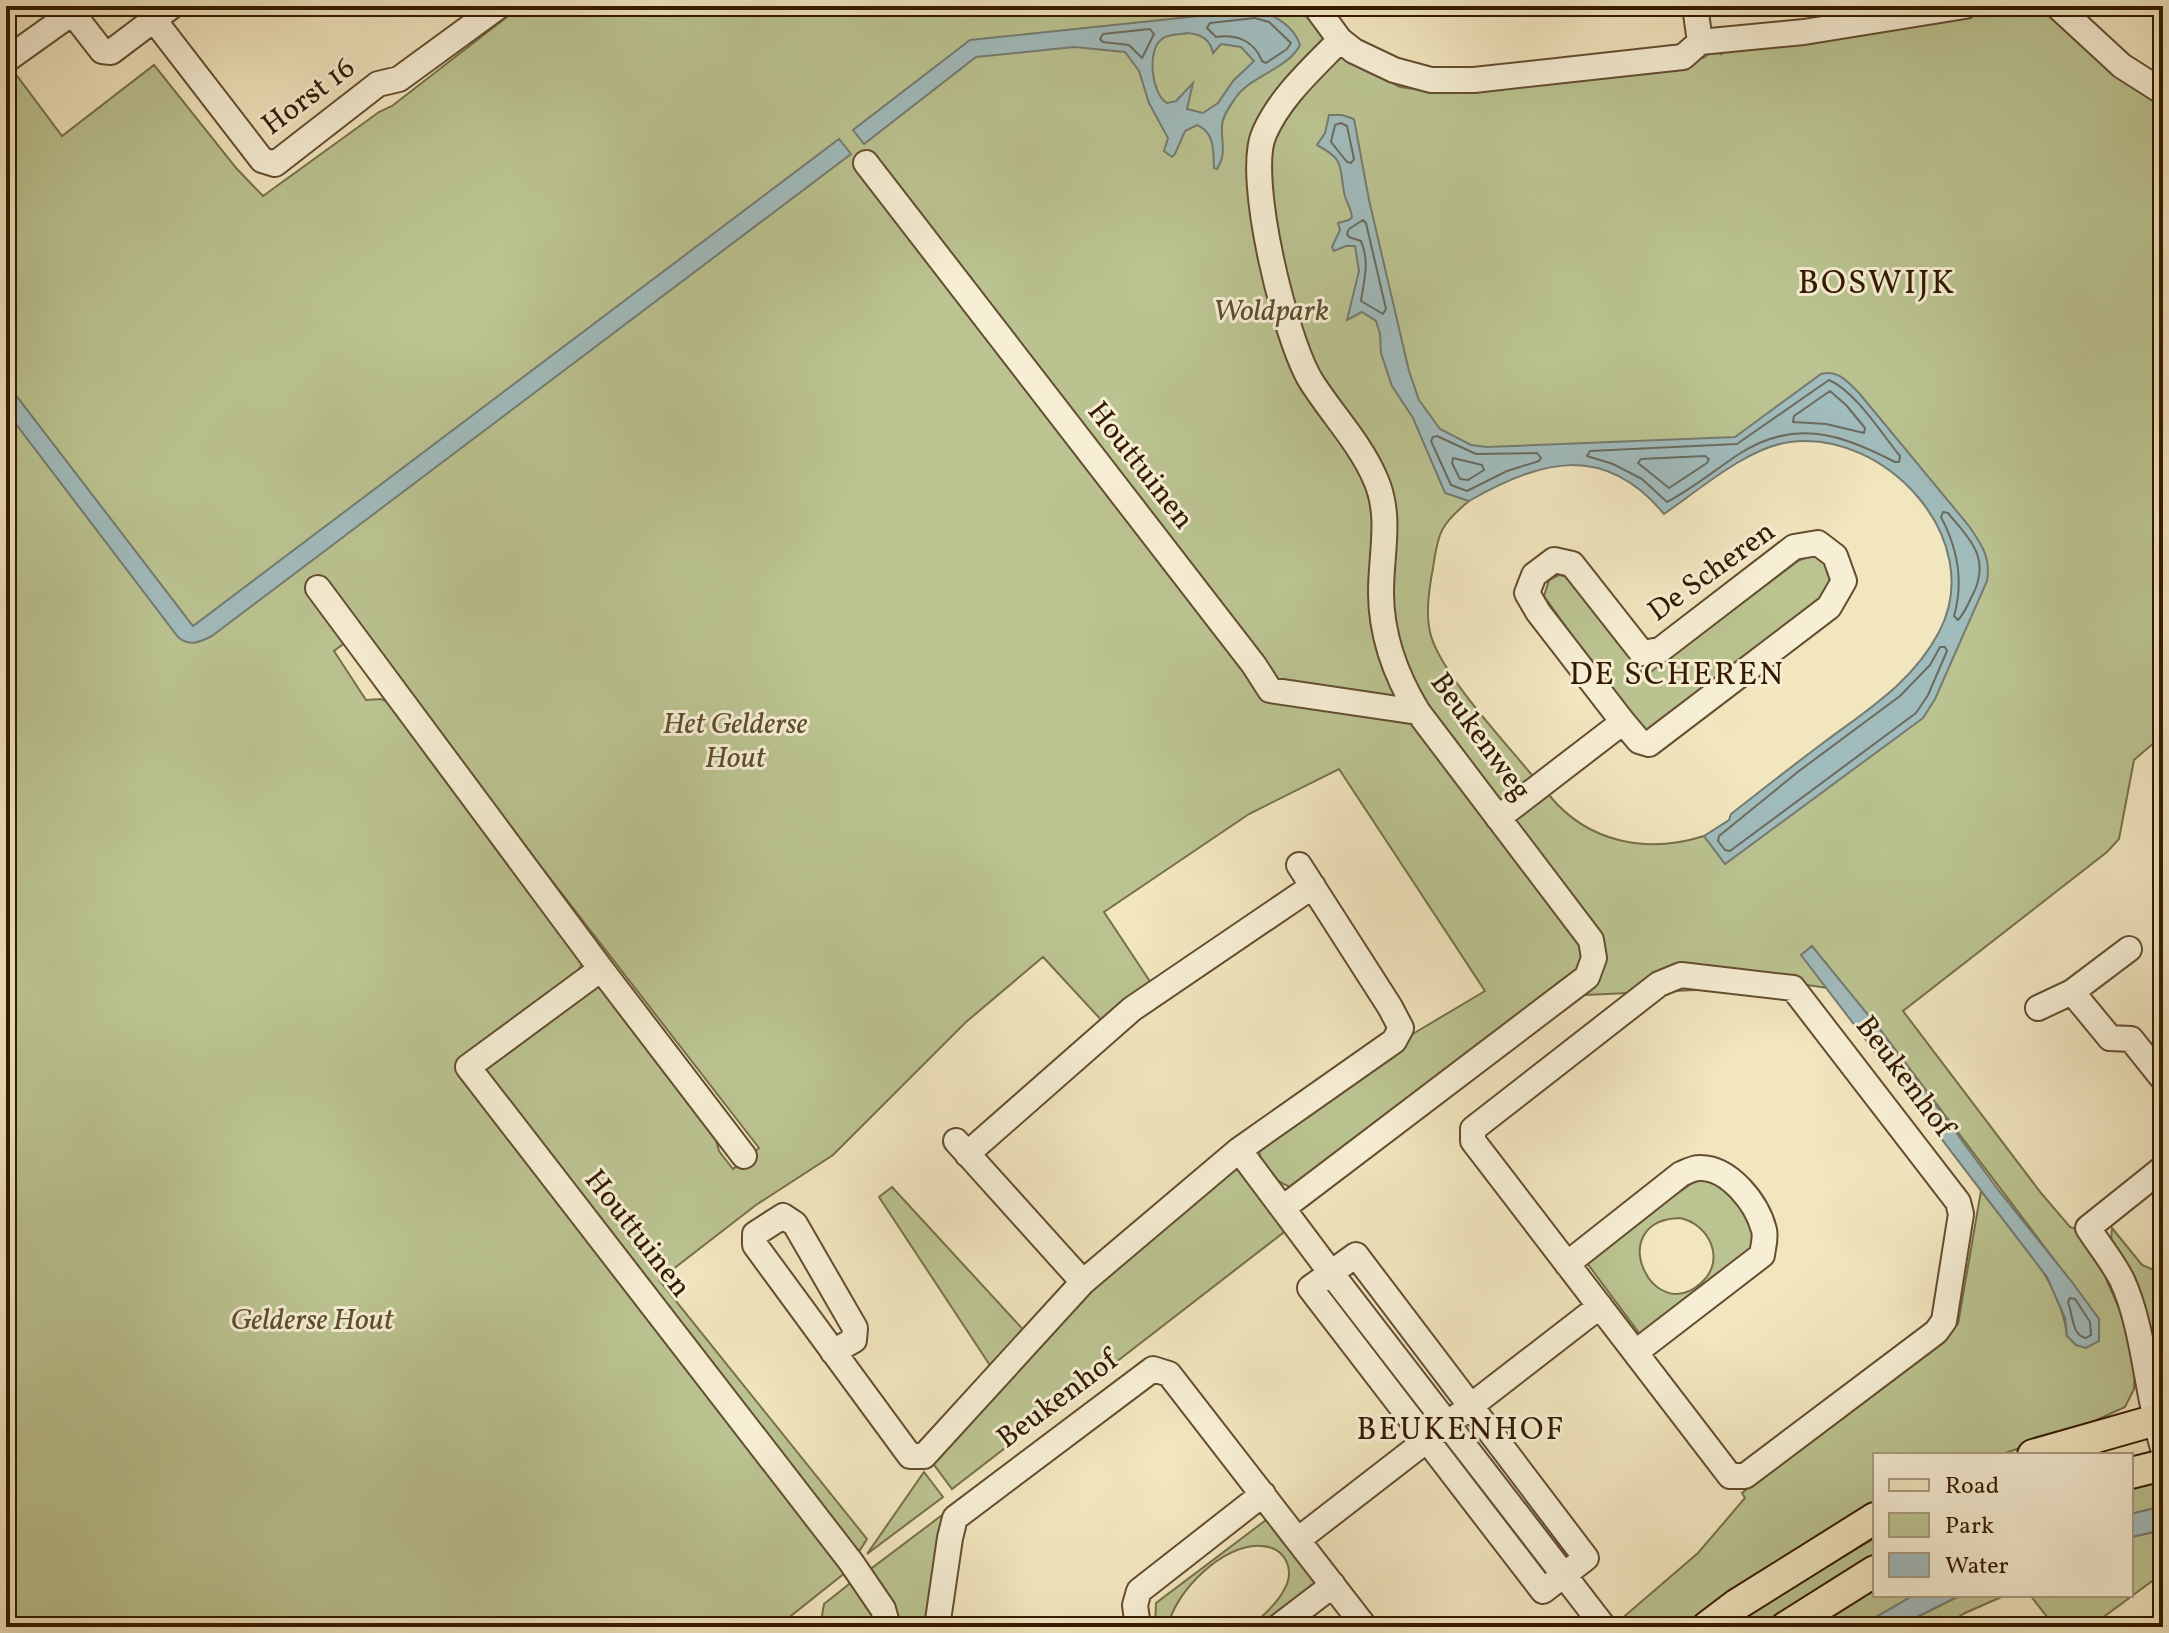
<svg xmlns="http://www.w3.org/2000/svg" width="2169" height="1633" font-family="Vollkorn,serif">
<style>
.green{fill:#bbc491;stroke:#786f48;stroke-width:2;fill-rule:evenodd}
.water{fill:#a1bcbd;stroke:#757b71;stroke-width:2;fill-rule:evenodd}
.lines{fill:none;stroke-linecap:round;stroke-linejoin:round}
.shore{stroke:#6a6b5e;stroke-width:2}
.minor-casing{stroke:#644d30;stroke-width:28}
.major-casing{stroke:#341a00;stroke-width:34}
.minor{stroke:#f7efd5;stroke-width:24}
.major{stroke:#f2e6bf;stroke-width:30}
.labels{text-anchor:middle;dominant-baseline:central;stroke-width:6;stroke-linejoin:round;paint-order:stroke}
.street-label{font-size:30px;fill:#341a00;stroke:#f7efd5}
.park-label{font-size:30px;font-style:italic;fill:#5c4d2c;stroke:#f7efd5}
.neighbourhood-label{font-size:32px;letter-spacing:2px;fill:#341a00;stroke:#f7efd5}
.quarter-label{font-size:34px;letter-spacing:2px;fill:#341a00;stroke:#f7efd5}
</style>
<rect width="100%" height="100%" fill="#f2e6bf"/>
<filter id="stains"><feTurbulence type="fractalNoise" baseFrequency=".0025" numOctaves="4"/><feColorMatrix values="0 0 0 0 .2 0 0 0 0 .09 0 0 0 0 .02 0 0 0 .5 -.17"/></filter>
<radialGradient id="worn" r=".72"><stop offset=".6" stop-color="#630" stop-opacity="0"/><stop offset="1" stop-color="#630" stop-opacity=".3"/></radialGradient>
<!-- green -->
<path class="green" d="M 521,6 L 1302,6 L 1308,16 L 1341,57 L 1346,60 L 1350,58 L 1371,72 L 1400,87 L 1444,93 L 1687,64 L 1705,57 L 1717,46 L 1721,54 L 1735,41 L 2023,7 L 2024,14 L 2046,11 L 2075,40 L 2059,18 L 2163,103 L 2163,735 L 2134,760 L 2119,839 L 2107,852 L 1903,1011 L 2041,1193 L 2070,1227 L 2086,1232 L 2088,1247 L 2105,1276 L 2128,1329 L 2135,1362 L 2134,1389 L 2125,1407 L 2077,1429 L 1999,1455 L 1875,1455 L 1875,1507 L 1751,1580 L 1686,1627 L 1626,1627 L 1620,1620 L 1698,1553 L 1745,1498 L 1742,1493 L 1958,1324 L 1981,1191 C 2014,1234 2061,1279 2067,1336 L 2099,1319 L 1882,1032 L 1826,985 L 1828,988 L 1807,985 L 1540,997 L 1290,1187 C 1271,1180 1258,1162 1258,1142 L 1416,1032 L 1485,991 L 1339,769 L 1249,814 L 1104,912 L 1153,986 L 1104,1023 L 1043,957 L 966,1022 L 833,1155 L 756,1205 L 659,1280 L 867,1539 L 846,1572 L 777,1627 L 705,1619 L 688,1627 L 6,1627 L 6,61 L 62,136 L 154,65 L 237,169 L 263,196 L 379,112 L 392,106 ZM 1750,439 L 1888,441 L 1969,572 L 1908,706 L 1715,850 L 1704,836 C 1647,854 1588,843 1549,795 L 1536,805 L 1523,789 L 1536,780 C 1507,744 1444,678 1431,636 C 1425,615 1429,589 1433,568 C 1438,532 1441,524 1469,501 L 1449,494 L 1589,451 ZM 359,632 L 759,1148 L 733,1169 L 719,1151 L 712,1125 L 599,983 L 578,971 L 582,964 L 580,956 L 395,705 L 381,699 L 366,700 L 334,651 Z
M 1809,556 C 1831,556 1830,576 1829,593 L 1646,731 L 1638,728 L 1544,596 L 1549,580 L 1559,575 L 1569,577 L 1645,676 L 1798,561 Z
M 1227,1166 L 1243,1169 L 1288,1229 L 952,1489 L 932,1462 L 1099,1280 Z
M 1698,1179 L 1725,1186 L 1755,1229 L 1755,1251 L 1642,1337 L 1584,1259 ZM 1680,1218 C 1709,1224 1727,1260 1701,1283 C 1652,1328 1603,1220 1680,1218 Z
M 892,1187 L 1029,1336 L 995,1373 L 879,1197 Z
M 2112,1228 L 2142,1265 L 2163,1274 L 2163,1376 L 2111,1241 Z
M 924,1472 L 943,1497 L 867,1554 Z
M 2163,1475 L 2163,1506 L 2131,1514 L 2131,1483 Z
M 966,1497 L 937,1627 L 902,1627 L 864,1574 Z
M 1274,1514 L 1326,1581 L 1264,1627 L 1250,1627 C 1262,1617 1277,1604 1284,1590 C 1296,1569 1285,1547 1261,1546 C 1224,1543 1174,1592 1168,1627 L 1155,1627 L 1156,1603 Z
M 2163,1530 L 2163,1573 L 2090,1627 L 2055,1627 L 2030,1595 L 2131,1595 L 2131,1537 Z
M 1875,1538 L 1875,1554 L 1809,1595 L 1766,1627 L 1732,1627 L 1780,1594 Z
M 853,1581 L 878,1616 L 878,1627 L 820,1627 L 824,1604 Z
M 1875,1583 L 1875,1595 L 1914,1595 L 1859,1627 L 1805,1627 Z
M 1961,1595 L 2006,1595 L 1965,1613 L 1943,1627 L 1897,1627 Z"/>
<!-- water -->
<path class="water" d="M 1256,10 C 1274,14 1295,27 1300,45 C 1288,69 1252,75 1236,97 C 1231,105 1222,116 1222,126 C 1221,141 1227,154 1217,169 L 1214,168 C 1213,150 1215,133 1197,125 L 1185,131 L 1175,154 L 1172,157 L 1164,151 L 1168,138 L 1149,103 L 1139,71 L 1125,52 L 1074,47 L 976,57 L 864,144 L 853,130 L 970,40 ZM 1187,33 C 1201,34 1210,39 1213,53 L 1221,44 L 1241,47 L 1254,61 L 1233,81 L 1218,103 L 1203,113 L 1187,109 L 1193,83 L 1176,101 L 1167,103 C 1152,95 1146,50 1162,39 C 1168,34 1179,35 1187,33 Z
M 1329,115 L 1342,115 L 1354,119 L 1369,200 L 1409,371 L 1419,400 L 1440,429 L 1471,445 L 1487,447 L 1735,437 L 1821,374 C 1838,369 1848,382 1859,393 L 1969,526 C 1982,545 1991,558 1987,581 L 1935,699 L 1923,718 L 1725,864 L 1704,836 L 1729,820 L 1731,814 C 1762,790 1792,766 1823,743 C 1867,710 1913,682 1939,632 C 1988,539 1884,429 1790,442 C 1748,447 1699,490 1664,514 C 1605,443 1541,459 1469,501 L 1445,493 L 1413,418 L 1392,386 L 1381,353 L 1380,334 L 1376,321 L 1362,312 L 1347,320 L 1359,271 L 1355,246 L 1346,246 L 1334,251 L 1332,247 L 1340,230 L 1338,223 L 1349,220 L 1352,217 C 1351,207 1345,201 1344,192 C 1339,165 1345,160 1317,145 L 1325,133 Z
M 839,139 L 851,154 L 212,636 C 200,642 189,647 178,637 L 6,411 L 8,385 L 193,626 Z
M 1812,946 L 1882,1032 L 1999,1191 L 2072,1282 L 2099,1319 L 2099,1341 L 2086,1348 L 2076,1345 L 2067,1336 L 2065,1318 L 2047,1277 L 1801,955 Z
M 2163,1506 L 2163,1530 L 2131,1537 L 2131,1514 Z
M 1914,1595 L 1961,1595 L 1897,1627 L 1859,1627 Z"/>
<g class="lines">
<!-- shore -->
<path class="shore" d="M 1255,18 L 1269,22 L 1291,43 L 1287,49 L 1266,63 L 1262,61 C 1254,41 1237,34 1216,37 L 1207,28 L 1210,23 Z
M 1150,29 L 1154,34 L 1142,58 L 1129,45 L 1103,42 L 1100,39 L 1103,34 Z
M 1341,123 L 1347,126 L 1354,159 L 1351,163 L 1347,162 L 1331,142 L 1335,125 Z
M 1363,220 L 1366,223 L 1386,309 L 1383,314 L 1361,301 C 1364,279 1370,263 1361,241 L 1349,237 L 1347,234 L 1349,229 Z
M 1829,380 C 1856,392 1881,433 1900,456 L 1899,462 L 1895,462 C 1841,434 1795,418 1739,454 C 1715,470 1692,489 1667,502 L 1642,479 L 1613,464 L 1587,456 L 1590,451 L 1737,444 Z
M 1830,391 L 1846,405 L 1865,428 L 1864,433 L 1826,424 L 1793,422 L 1794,416 Z
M 1437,436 L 1476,454 L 1537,453 L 1541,458 L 1539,461 L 1507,471 L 1467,491 L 1451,485 L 1431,441 L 1433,437 Z
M 1705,456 L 1709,459 L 1707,463 L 1669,488 L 1638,463 L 1641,459 Z
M 1453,458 L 1482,465 L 1484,470 L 1468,480 L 1460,479 L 1452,463 Z
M 1943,512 L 1948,513 C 1970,540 1990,557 1974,592 C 1969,602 1965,613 1958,620 L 1954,616 C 1964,581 1958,549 1941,517 Z
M 1940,647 L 1945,647 L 1947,651 L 1928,695 L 1916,713 L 1730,851 L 1725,850 L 1718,841 L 1719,836 L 1799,771 L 1900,696 L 1930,665 Z
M 2070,1298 L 2075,1299 L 2090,1322 L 2091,1335 L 2086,1338 C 2072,1336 2073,1315 2068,1302 Z"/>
<!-- minor casing -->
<g class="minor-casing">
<path id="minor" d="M 67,6 L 102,51 L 111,52 L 172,6
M 1315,6 L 1340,40 L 1354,51 L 1394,70 L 1431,80 L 1474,80 L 1683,57 L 1700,42 L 1804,32 L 1965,6
M 1695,6 L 1700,42
M 2057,6 L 2122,66 L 2163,92
M 154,20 L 262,160 L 275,164 L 378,84 L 399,79 L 499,6
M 9,58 L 72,13
M 866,163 L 1254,665 L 1270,690 L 1418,712
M 1818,543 L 1835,556 L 1844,581 L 1829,607 L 1649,744 L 1639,741 L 1623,722 L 1538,612 L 1527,593 L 1534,575 L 1554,560 L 1572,564 L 1642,653 L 1660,650 L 1794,547 Z
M 318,588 L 601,969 L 744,1156
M 1498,818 L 1623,722
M 601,969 L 468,1067 L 851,1562 L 883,1609 L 888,1627
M 1681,975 L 1793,988 L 1958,1202 L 1961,1214 L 1944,1321 L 1936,1332 L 1745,1476 L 1730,1476 L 1473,1141 L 1473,1129 L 1659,984 Z
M 2072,992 L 2110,1038 L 2131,1039 L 2163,1079
M 2038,1008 L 2072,992 L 2129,949
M 956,1141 L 1083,1282 L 1239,1150 L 1394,1041 L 1401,1028 L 1390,1007 L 1299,865
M 1239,1150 L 1331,1273 L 1604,1627
M 967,1154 L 1132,1009 L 1313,886
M 2163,1168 L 2088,1228 C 2099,1245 2113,1262 2122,1280 C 2144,1327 2147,1396 2163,1448
M 1283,1208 L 1587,977 L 1594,958 L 1591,940 L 1418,712 C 1396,676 1381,635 1381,592 C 1381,553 1392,515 1375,478 C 1360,443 1331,413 1311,381 C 1286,341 1245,177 1264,134 C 1280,97 1312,69 1340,40
M 1356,1255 L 1586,1558 L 1543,1591 L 1310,1288 Z
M 1567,1264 L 1681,1174 C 1686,1172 1693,1168 1699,1168 C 1729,1167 1757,1203 1764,1230 C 1766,1238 1763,1247 1762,1255 L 1636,1352
M 833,1352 L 854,1340 L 855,1328 L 795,1224 L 783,1216 L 755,1234 L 755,1245 L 910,1456 L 924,1456 L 1083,1282
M 1299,1539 L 1600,1306
M 937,1627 L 950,1538 L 955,1518 L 1153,1369 L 1169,1374 L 1365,1627
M 1138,1627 L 1135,1605 L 1139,1591 L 1263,1494
M 1278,1627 L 1333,1585"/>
</g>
<!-- major casing -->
<g class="major-casing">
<path id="major" d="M 2033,1455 L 2163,1418
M 2131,1473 L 2163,1465
M 1707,1627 L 1736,1605 L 1875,1518
M 1786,1627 L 1875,1571"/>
</g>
<!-- minor -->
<use href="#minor" class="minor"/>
<!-- major -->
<use href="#major" class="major"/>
</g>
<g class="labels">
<!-- street labels -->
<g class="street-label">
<text transform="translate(309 97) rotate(-37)">Horst 16</text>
<text transform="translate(1140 466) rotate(52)">Houttuinen</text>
<text transform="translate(1712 572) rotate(-36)">De Scheren</text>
<text transform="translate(1480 737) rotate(54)">Beukenweg</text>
<text transform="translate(1904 1077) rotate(53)">Beukenhof</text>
<text transform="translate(637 1234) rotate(52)">Houttuinen</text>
<text transform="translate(1058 1400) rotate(-37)">Beukenhof</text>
</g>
<!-- park labels -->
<g class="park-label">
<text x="1271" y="312">Woldpark</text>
<text x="735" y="725">Het Gelderse<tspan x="735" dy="34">Hout</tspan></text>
<text x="312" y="1321">Gelderse Hout</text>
</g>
<!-- neighbourhood labels -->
<g class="neighbourhood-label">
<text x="1677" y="676">DE SCHEREN</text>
<text x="1461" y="1431">BEUKENHOF</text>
</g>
<!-- quarter labels -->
<g class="quarter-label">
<text x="1877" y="284">BOSWIJK</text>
</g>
</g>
<!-- margin -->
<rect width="2169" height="1633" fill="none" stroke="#f2e6bf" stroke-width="32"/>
<rect x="8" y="8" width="2153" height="1617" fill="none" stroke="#341a00" stroke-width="4"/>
<rect x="16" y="16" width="2137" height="1601" fill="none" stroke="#341a00" stroke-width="2"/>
<!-- legend -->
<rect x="1873" y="1453" width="260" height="144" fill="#f7efd5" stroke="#a99a80" stroke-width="2"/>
<rect x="1889" y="1479" width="40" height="12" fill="#f2e6bf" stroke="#a99a80" stroke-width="2"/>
<text x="1945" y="1493" font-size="24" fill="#341a00">Road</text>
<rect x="1889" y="1513" width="40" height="24" fill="#bbc491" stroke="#a99a80" stroke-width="2"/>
<text x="1945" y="1533" font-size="24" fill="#341a00">Park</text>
<rect x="1889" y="1553" width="40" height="24" fill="#a1bcbd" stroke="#a99a80" stroke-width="2"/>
<text x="1945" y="1573" font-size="24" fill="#341a00">Water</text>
<rect width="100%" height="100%" filter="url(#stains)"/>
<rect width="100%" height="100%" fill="url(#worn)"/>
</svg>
